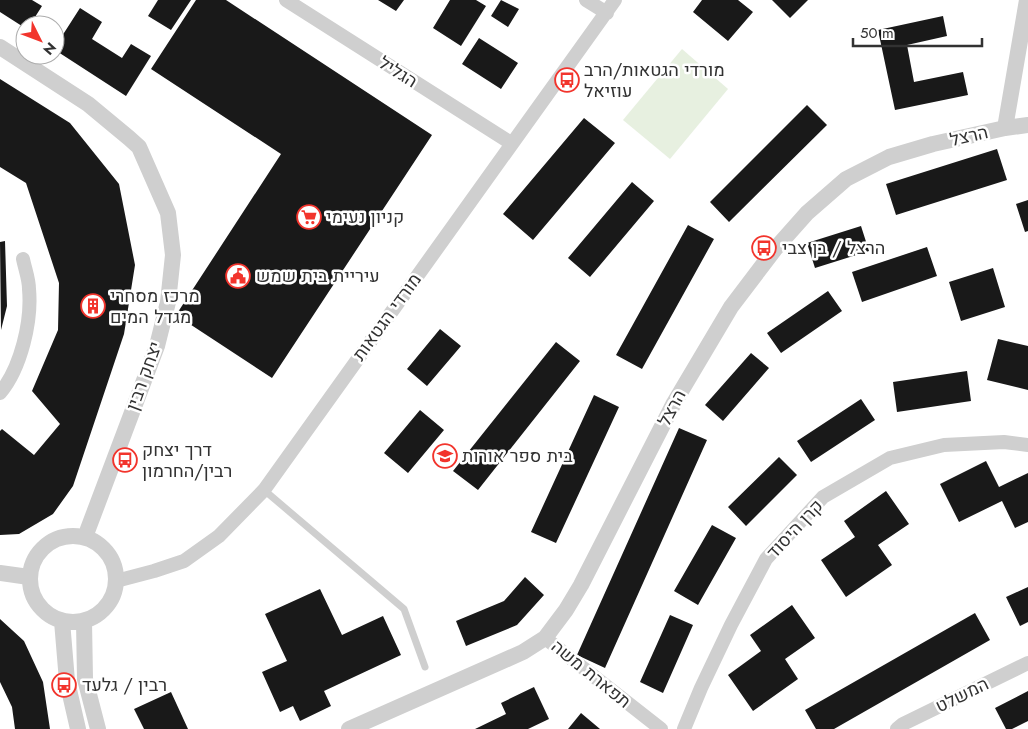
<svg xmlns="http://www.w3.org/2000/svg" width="1028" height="729" font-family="Jost,Heebo,sans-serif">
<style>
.green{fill:#e7f0e0}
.building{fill:#191919}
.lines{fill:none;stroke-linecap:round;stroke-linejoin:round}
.service{stroke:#cfcfcf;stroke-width:7}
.minor{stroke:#cfcfcf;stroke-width:14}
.tertiary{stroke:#cfcfcf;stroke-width:16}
.labels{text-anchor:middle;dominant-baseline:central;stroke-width:5;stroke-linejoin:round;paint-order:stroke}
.poi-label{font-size:18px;fill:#323232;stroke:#fff;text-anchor:start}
.street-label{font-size:18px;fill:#323232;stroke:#fff}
</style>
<rect width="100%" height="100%" fill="#fff"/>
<!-- green -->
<path class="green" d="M 682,49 L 728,89 L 670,159 L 623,120 Z"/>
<!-- building -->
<path class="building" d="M 0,0 L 32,0 L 42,6 L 30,25 L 25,25 L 25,28 L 0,12 Z
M 158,0 L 191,0 L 171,30 L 148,16 Z
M 196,0 L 226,0 L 432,135 L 272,378 L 176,315 L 281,154 L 151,69 Z
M 378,0 L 404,0 L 396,11 Z
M 450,0 L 476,0 L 486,6 L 461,46 L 433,28 Z
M 501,0 L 519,9 L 508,27 L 491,16 Z
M 702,0 L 738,0 L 753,12 L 728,41 L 693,12 Z
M 772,0 L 808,0 L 790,18 Z
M 80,8 L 102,22 L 92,39 L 122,58 L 131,44 L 151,56 L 126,96 L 55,50 L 55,47 Z
M 943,16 L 947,36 L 907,45 L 914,82 L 963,72 L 968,95 L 895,110 L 878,30 Z
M 479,38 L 518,63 L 501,89 L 462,64 Z
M 0,79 L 70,123 L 119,184 L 135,265 L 124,334 L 73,486 L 53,514 L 19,534 L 0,535 L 0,431 L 2,429 L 34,455 L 60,424 L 32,391 L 58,330 L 59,283 L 26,183 L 0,167 Z
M 807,105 L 827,125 L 729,222 L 710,202 Z
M 584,118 L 615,143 L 533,240 L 503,214 Z
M 997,149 L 1007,180 L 896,215 L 886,184 Z
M 632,182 L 654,201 L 590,277 L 568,258 Z
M 1028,200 L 1028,231 L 1025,232 L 1016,204 Z
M 688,225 L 714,239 L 642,369 L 616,355 Z
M 861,226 L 869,251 L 815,268 L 807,243 Z
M 5,241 L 7,306 L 1,330 L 0,242 Z
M 927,247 L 937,276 L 862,302 L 852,272 Z
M 993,268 L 1005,307 L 961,321 L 949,282 Z
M 828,291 L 842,311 L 781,353 L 767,333 Z
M 440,329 L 461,346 L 427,386 L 407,369 Z
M 998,339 L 1028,346 L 1028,390 L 987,380 Z
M 556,342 L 580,361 L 478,490 L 453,471 Z
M 751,353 L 769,368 L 723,421 L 705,405 Z
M 967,371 L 971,401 L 897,412 L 893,382 Z
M 594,395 L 619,407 L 556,543 L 531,532 Z
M 861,399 L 875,420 L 811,462 L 797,441 Z
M 420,410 L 444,430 L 408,473 L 384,453 Z
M 679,428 L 707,440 L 605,668 L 577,655 Z
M 779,457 L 797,475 L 746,526 L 728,507 Z
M 986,461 L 999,487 L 1028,473 L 1028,522 L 1015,528 L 1002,501 L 959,522 L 940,484 Z
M 886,491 L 909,524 L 878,545 L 892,565 L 846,597 L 821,560 L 855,537 L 844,521 Z
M 712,525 L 736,538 L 698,605 L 674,591 Z
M 525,577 L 544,595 L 517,625 L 466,646 L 456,621 L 504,601 Z
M 1028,587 L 1028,622 L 1020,626 L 1006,597 Z
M 320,589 L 342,635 L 383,616 L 401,655 L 324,691 L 331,706 L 300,721 L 293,706 L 280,712 L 262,672 L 287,661 L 265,614 Z
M 792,605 L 815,638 L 785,659 L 798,679 L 753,711 L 728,675 L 761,651 L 750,635 Z
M 975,613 L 990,640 L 834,729 L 816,729 L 805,710 Z
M 670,615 L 693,625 L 663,693 L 640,682 Z
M 0,619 L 24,641 L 43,682 L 50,729 L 15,729 L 12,707 L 0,682 Z
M 534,687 L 549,719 L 528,729 L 475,729 L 506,714 L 501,703 Z
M 1028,691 L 1028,721 L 1012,729 L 1006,729 L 995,708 Z
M 171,692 L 188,729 L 144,729 L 134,709 Z
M 581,713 L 600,729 L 568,729 Z"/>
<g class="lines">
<!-- service -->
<path class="service" d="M 264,490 L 404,609 L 425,667"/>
<!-- minor -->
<path class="minor" d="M 286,0 L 511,143
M 586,0 L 607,13
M 0,393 C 21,368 32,321 29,289 C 29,279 25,269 23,259
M 116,581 L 154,571 L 184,561 L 219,536 L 264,490 L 615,0
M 545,638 L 661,729
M 684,729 L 701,688 L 731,625 L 766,559 L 823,497 L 890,458 L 944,445 L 1004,442 L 1028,445
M 897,729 L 903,724 L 1028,663"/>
<!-- tertiary -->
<path class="tertiary" d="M 0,47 L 88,104 L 129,138 L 139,147 L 168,213 L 173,255 L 168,302 L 157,346 L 85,537
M 1005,128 L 1027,0
M30 579a43 43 0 1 1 86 0a43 43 0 1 1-86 0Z
M 0,573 L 29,577
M 62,621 L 67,681 L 78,729
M 84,621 L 85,679 L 98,729
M 349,729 L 523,652 L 545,638 L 566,610 L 581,585 L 674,403 L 731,307 L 775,249 L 807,213 L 846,179 L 889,157 L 933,144 L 1005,128 L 1028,125"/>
</g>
<!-- icons -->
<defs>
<g id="bus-ring" transform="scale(1.25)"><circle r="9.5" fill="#fff" stroke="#f2342c" stroke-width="1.5"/><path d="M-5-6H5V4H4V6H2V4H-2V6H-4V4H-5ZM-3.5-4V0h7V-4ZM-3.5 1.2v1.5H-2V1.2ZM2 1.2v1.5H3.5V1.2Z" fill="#f2342c"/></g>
<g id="supermarket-ring" transform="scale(1.25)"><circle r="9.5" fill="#fff" stroke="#f2342c" stroke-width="1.5"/><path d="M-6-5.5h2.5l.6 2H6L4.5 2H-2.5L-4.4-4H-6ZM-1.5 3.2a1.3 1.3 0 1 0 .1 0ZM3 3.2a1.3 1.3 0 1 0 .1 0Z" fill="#f2342c"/></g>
<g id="civic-ring" transform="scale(1.25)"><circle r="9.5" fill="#fff" stroke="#f2342c" stroke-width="1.5"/><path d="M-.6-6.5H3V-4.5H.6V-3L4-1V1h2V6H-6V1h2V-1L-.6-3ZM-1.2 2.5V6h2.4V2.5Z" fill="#f2342c"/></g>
<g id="building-ring" transform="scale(1.25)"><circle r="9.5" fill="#fff" stroke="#f2342c" stroke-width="1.5"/><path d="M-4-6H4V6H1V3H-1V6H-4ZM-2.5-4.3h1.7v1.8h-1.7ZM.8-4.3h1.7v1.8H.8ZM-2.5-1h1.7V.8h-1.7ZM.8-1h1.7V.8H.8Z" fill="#f2342c"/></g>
<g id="school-ring" transform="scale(1.25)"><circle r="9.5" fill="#fff" stroke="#f2342c" stroke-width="1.5"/><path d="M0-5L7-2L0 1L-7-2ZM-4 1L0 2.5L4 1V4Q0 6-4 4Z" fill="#f2342c"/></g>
</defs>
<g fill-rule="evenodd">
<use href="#bus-ring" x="567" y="80"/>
<use href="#supermarket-ring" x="309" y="217"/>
<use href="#bus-ring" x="764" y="248"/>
<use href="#civic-ring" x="238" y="276"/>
<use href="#building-ring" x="93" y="306"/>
<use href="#school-ring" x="445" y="456"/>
<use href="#bus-ring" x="125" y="460"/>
<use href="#bus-ring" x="64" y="685"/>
</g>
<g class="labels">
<!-- poi labels -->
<g class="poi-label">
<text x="584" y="70">מורדי הגטאות/הרב<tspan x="584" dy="21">עוזיאל</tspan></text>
<text x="326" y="217">קניון נעימי</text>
<text x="782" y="248">הרצל / בן צבי</text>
<text x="256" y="276">עיריית בית שמש</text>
<text x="110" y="296">מרכז מסחרי<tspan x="110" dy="21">מגדל המים</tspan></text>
<text x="142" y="450">דרך יצחק<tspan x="142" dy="21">רבין/החרמון</tspan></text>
<text x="462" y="456">בית ספר אורות</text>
<text x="82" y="685">רבין / גלעד</text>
</g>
<!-- street labels -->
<g class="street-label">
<text transform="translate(398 72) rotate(32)">הגליל</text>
<text transform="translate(969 136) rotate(-13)">הרצל</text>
<text transform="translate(387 317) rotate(-54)">מורדי הגטאות</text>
<text transform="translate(144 376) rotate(-70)">יצחק רבין</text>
<text transform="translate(672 408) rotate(-62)">הרצל</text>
<text transform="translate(795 529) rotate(-47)">קרן היסוד</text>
<text transform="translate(591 674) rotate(39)">תפארת משה</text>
<text transform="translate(962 695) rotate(-26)">המשלט</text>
</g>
</g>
<!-- north arrow -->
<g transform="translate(40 40) rotate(132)"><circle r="24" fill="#ffffff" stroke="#adadad"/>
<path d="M0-4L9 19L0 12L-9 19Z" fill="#f2342c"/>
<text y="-8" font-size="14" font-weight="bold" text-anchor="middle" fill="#323232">N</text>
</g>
<!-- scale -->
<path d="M853 38v8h129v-8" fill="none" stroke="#323232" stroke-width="2.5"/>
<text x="860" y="38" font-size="15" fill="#323232" stroke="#ffffff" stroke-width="4" paint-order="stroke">50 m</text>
</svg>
